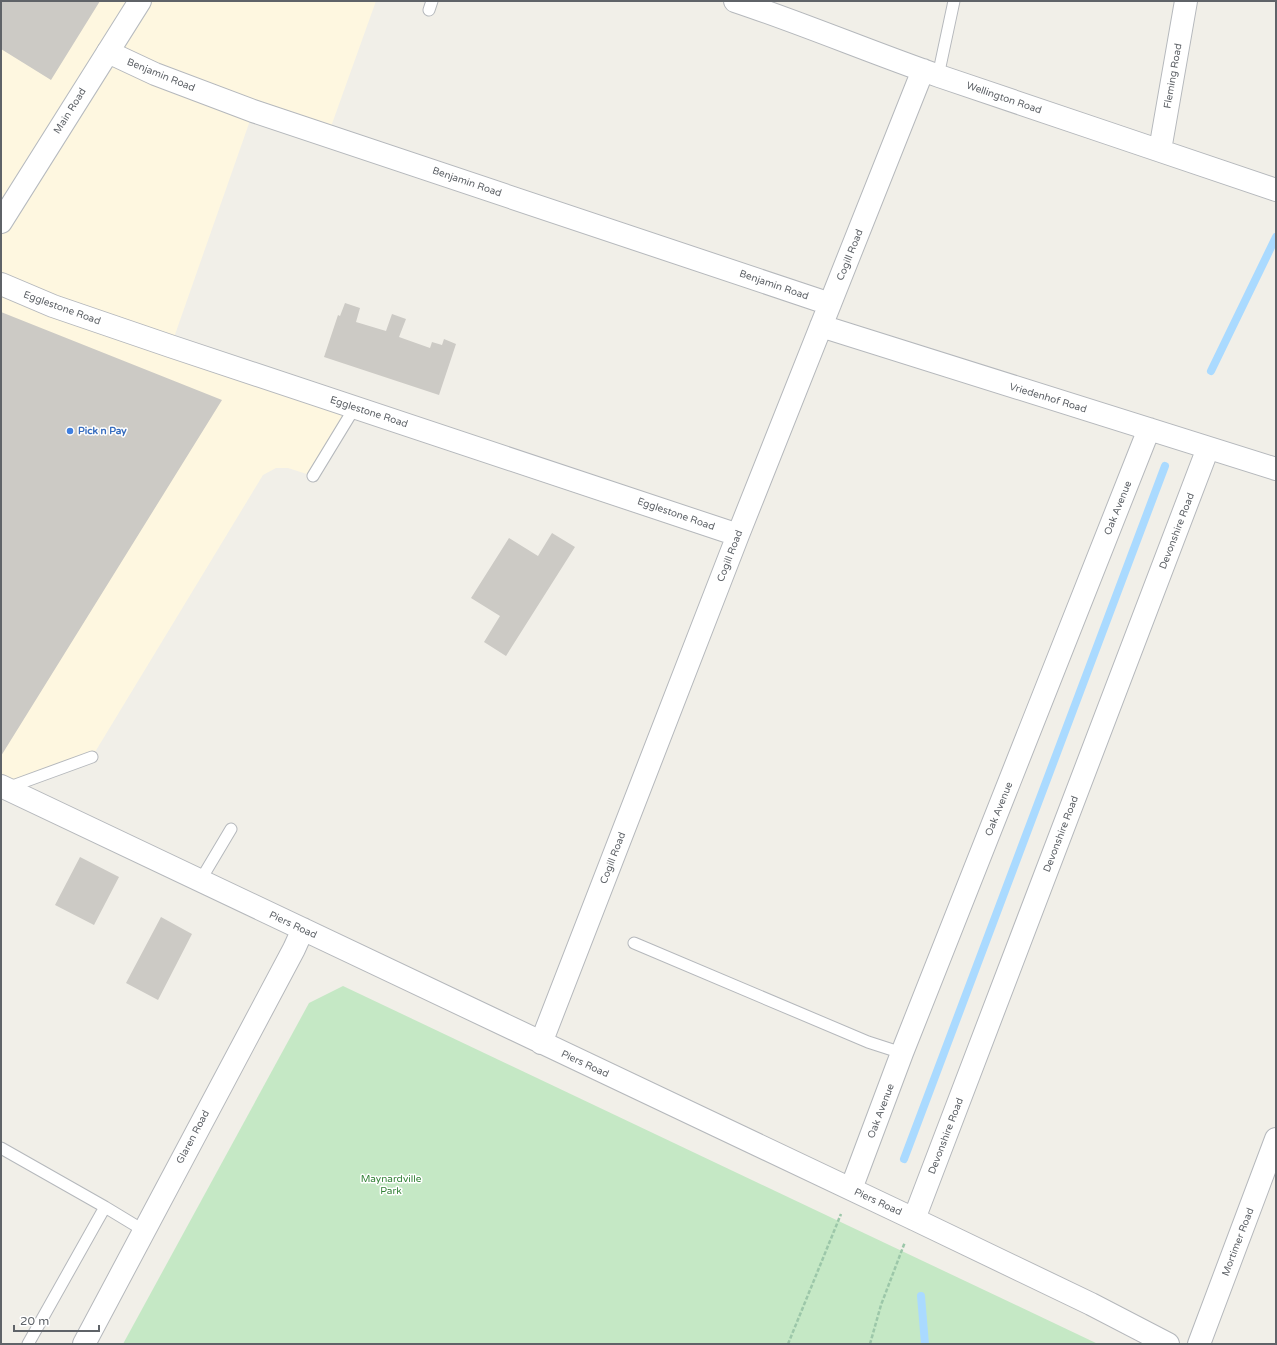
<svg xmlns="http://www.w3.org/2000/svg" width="1277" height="1345" font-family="'Varela Round',sans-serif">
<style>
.commercial{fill:#fef7e0}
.green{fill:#c5e8c5}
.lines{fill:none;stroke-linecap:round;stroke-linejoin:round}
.stream{stroke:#aadaff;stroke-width:8}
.building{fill:#cccac5}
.service-casing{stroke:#b5b8bc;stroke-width:13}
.minor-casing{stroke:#b5b8bc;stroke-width:24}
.secondary-casing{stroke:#b6babf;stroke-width:24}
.path{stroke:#9cc7a9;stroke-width:2.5;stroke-dasharray:4 2;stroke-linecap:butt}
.service{stroke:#fff;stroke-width:11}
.minor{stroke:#fff;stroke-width:22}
.secondary{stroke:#fff;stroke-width:22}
.shop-dot{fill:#3f7fe0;stroke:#fff;stroke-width:1.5}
.labels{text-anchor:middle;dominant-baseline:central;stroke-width:3;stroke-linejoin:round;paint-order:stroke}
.street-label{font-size:10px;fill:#5f6368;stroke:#fff}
.shop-label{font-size:10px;font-weight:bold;fill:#366cbe;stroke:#fff;text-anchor:start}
.park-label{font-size:10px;fill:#348238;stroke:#fff}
</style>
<rect width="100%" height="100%" fill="#f1efe8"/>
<!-- commercial -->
<path class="commercial" d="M 1,1 L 376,1 L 328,135 L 253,112 L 171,346 L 355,407 L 313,476 L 288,468 L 276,468 L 263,475 L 92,757 L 6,789 L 1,800 Z"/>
<!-- green -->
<path class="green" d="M 343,986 L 1098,1344 L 123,1344 L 309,1003 Z"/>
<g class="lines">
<!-- stream -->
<path class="stream" d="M 1211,371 L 1276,237
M 904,1159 L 1165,466
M 921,1296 L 925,1344"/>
</g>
<!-- building -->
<path class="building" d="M 1,1 L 100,1 L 51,80 L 1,49 Z
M 345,303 L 360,308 L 356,322 L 386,331 L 392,314 L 406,319 L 399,337 L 430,348 L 432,342 L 442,345 L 444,339 L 456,344 L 439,395 L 324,357 L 338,315 L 340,316 Z
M 1,312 L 222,400 L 1,756 Z
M 552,533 L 575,547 L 506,656 L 484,642 L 500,616 L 471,598 L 509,538 L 538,556 Z
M 80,857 L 119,877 L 94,925 L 55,905 Z
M 161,917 L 192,934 L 158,1000 L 126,983 Z"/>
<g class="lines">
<!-- service casing -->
<g class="service-casing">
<path id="service" d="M 429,10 L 432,1
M 938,76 L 954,1
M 313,476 L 355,407
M 7,788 L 92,757
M 200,881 L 231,829
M 634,943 L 868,1042 L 902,1053
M 1,1148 L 105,1207 L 28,1344
M 105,1207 L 143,1230"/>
</g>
<!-- minor casing -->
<g class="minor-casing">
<path id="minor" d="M 735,1 C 804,24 870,52 939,76 C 1051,115 1164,151 1276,190
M 108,52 L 155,74 L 253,111 L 830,304
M 1160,150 L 1186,1
M 1,284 L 53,306 L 170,346 L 738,535
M 821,326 L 1276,469
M 1,786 L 914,1219 L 1091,1304 L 1168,1344
M 541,1043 L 738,535 L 923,70
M 851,1189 L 902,1053 L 1149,429
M 914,1219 L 1208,448
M 84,1344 L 294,949 L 303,929
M 1199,1344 L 1276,1139"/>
</g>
<!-- secondary casing -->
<g class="secondary-casing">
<path id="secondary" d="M 1,222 L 140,1"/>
</g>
<!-- path -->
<path class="path" d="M 788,1344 L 841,1214
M 870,1344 L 881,1305 L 905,1242"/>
<!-- service -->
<use href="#service" class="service"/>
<!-- minor -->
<use href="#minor" class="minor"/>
<!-- secondary -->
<use href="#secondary" class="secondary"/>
</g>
<!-- markers -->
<circle class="shop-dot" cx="70" cy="431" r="4"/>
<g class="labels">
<!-- street labels -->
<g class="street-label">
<text transform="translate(161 75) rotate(22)">Benjamin Road</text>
<text transform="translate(1173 76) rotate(-80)">Fleming Road</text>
<text transform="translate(1004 98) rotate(19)">Wellington Road</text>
<text transform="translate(70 111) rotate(-58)">Main Road</text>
<text transform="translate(467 182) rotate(19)">Benjamin Road</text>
<text transform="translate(850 255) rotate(-68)">Cogill Road</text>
<text transform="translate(774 285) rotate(19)">Benjamin Road</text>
<text transform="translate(62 308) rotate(20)">Egglestone Road</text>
<text transform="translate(1048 398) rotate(17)">Vriedenhof Road</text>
<text transform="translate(369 412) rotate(18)">Egglestone Road</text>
<text transform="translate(1118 508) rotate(-68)">Oak Avenue</text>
<text transform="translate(676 514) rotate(19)">Egglestone Road</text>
<text transform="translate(1177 531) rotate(-69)">Devonshire Road</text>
<text transform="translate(730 556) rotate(-69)">Cogill Road</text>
<text transform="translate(999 809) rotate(-68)">Oak Avenue</text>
<text transform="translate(1061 834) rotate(-69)">Devonshire Road</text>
<text transform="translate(613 858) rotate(-69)">Cogill Road</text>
<text transform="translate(293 925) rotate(25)">Piers Road</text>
<text transform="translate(585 1064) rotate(25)">Piers Road</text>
<text transform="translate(881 1111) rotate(-69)">Oak Avenue</text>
<text transform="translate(946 1136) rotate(-69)">Devonshire Road</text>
<text transform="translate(193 1137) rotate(-62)">Glaren Road</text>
<text transform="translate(878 1202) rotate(25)">Piers Road</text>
<text transform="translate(1238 1242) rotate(-69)">Mortimer Road</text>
</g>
<!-- shop labels -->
<g class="shop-label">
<text x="78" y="431">Pick n Pay</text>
</g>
<!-- park labels -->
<g class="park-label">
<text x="391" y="1179">Maynardville<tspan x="391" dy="12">Park</tspan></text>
</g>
</g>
<!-- border -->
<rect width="1277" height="1345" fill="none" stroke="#5f6368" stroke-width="4"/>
<!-- scale -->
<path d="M14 1325v6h85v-6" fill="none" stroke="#5f6368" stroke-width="2"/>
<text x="20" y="1325" font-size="12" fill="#5f6368" stroke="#ffffff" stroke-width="3" paint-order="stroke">20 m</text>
</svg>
